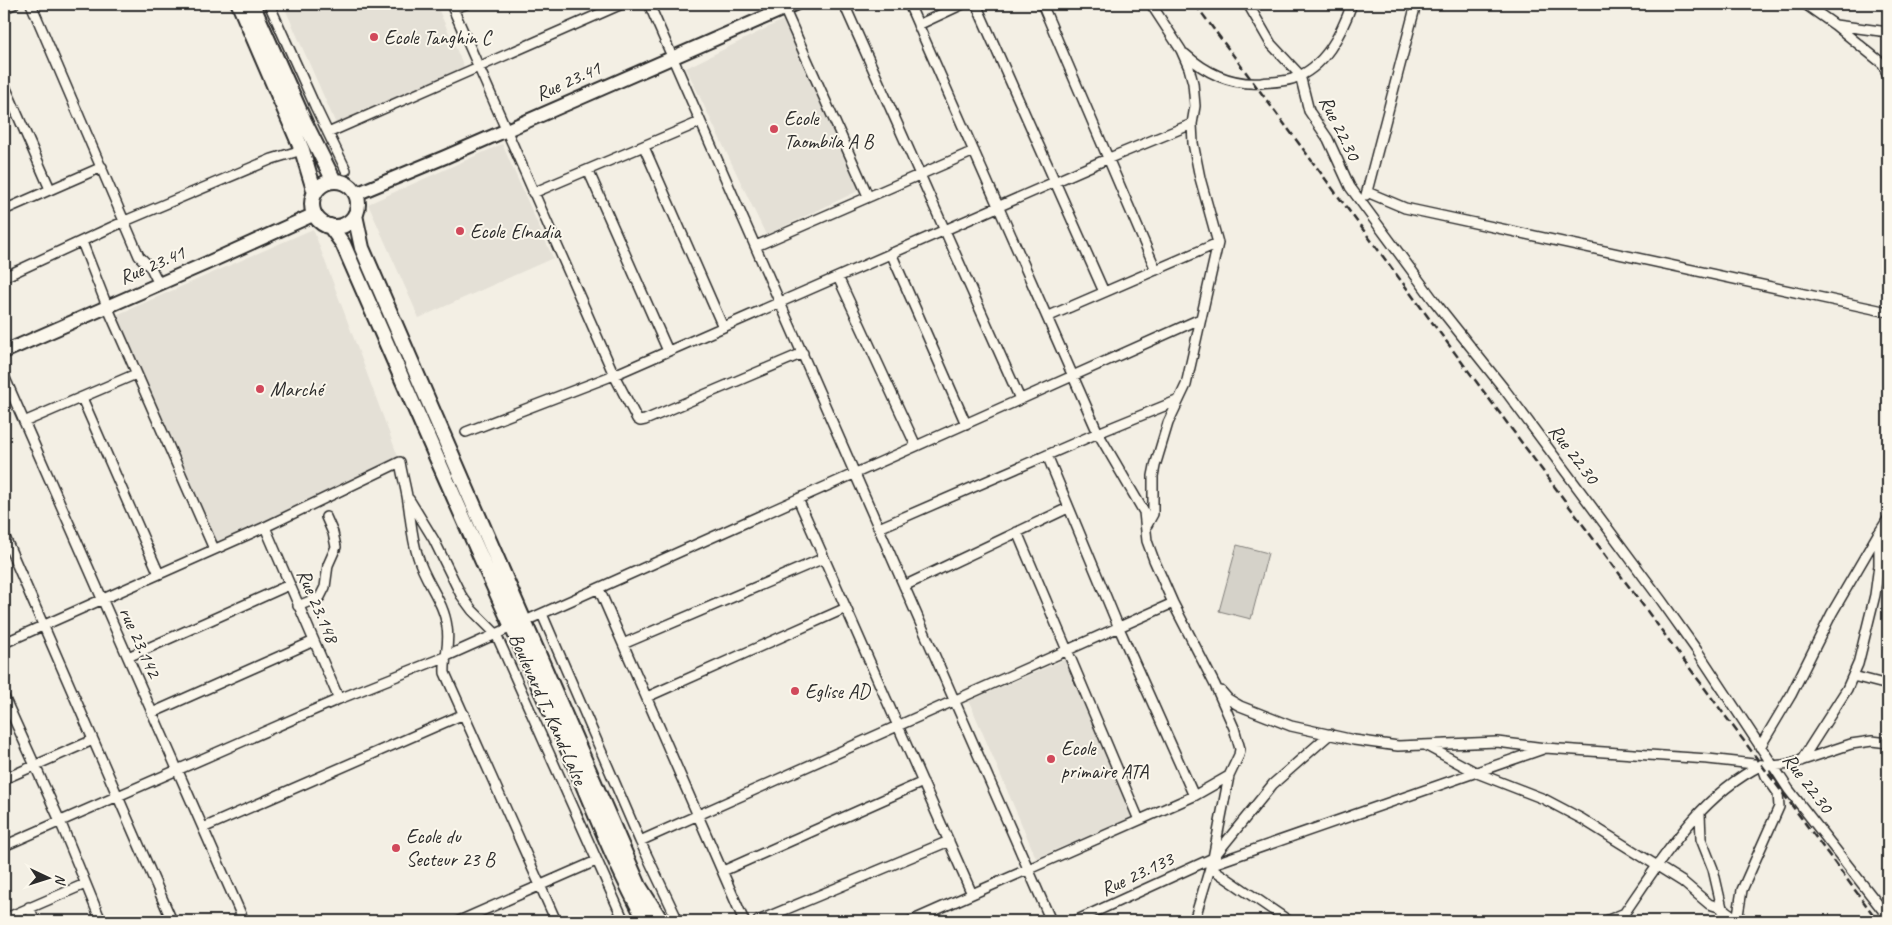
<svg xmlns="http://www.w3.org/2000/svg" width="1892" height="925" font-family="Caveat,sans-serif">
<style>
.built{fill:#e4e0d6}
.green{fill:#d5d2c9;stroke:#807e7a}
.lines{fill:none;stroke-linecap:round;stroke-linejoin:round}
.street-casing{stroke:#2b2b2b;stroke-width:12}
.secondary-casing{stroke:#2b2b2b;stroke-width:16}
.primary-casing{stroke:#2b2b2b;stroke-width:18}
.street{stroke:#fbf7ec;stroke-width:9}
.secondary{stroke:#fbf7ec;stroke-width:12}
.primary{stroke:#fbf7ec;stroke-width:14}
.rail{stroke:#2b2b2b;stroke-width:2.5;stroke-dasharray:8 4;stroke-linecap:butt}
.poi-dot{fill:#d1495b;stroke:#fbf7ec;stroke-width:2}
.labels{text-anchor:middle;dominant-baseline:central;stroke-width:4;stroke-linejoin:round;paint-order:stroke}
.poi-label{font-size:20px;fill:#2b2b2b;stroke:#fbf7ec;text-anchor:start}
.street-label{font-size:20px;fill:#2b2b2b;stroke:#fbf7ec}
</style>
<rect width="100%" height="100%" fill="#f3efe4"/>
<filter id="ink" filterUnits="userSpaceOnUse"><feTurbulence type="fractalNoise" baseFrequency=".02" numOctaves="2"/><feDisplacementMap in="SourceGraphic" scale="10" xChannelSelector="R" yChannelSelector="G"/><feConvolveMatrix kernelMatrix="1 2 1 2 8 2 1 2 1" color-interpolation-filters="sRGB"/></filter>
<g filter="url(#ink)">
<!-- built -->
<path class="built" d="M 283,4 L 436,4 L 466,71 L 336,124 Z
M 783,20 L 860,190 L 766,235 L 686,68 Z
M 502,144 L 553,258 L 419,318 L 368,204 Z
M 313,229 L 400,462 L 216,542 L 114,316 Z
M 1066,659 L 1133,817 L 1036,858 L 969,701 Z"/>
<!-- green -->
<path class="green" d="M 1237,545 L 1268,553 L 1251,619 L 1219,611 Z"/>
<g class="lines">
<!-- street casing -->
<g class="street-casing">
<path id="street" d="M 31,4 L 139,256 L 151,268 L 159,284
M 269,4 L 315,106 L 346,170
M 451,4 L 614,375 L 637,419 L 640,421 L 645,420 L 803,353
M 649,4 L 1051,921
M 844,4 L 1020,399
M 909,4 L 1098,433 L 1144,512 L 1147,541 L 1154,560 L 1173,603 L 1215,685 L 1234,728 L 1240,749 L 1239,755 L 1229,776 L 1213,858 L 1194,921
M 976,4 L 1104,292
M 1042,4 L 1156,270
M 1248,4 L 1271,44 L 1300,75 L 1309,111 L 1328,139 L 1350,187 L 1435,302 L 1505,390 L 1661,600 L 1698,652 L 1789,790 L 1888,917
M 1805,4 L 1835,25 L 1888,32
M 784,8 L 868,196
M 4,9 L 14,4
M 453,9 L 466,4
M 918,25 L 963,4
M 1835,25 L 1883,64 L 1888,76
M 1185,54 C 1206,73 1232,85 1261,83 C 1271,82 1282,82 1292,79 C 1325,68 1341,34 1352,4
M 4,84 L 50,189
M 328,133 L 622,4
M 644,147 L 723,327
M 588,170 L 668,351
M 1367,192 L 1405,208 L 1888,312
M 533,193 L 700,122
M 1366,195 L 1416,4
M 4,210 L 102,167
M 82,242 L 107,306 L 214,549
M 756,246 L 974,151
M 891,253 L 966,424
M 4,277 L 125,221 L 272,159 L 302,150
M 838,277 L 916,446
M 1047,317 L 1218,243
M 4,376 L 244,921
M 82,398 L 159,574
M 24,422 L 136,374
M 466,432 L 614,375 L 1107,159 L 1192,124
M 1047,455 L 1119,628 L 1194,796
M 409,499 L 434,540 L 461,595 L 472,610 L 496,634 L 624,921
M 798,499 L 972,894
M 1147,525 L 1153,514 L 1153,476 L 1155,466 L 1168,423 L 1186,385 L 1218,243 L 1200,178 L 1193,143 L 1192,124 L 1195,106 L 1193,83 L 1189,68 L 1181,50 L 1151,4
M 265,527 L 339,699
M 879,528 L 1098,433 L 1179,400
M 1017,532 L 1139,820
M 4,535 L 172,921
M 904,586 L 1068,508
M 599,589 L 744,921
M 298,606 L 320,597 L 325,587 L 328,565 L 336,547 L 333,533 L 326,517
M 542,614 L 640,841 L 678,921
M 4,643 L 265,527 L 400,462 C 402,474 405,485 407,496 C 411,517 411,537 418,557 C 425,582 444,601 447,627 C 450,645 444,657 445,673 L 556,921
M 623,644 L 824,558
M 128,657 L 289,585
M 1853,676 L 1888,685
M 1221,691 L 1228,699 L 1240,706 L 1291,726 L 1354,740 L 1398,746 L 1497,742 L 1545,748 L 1708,759 L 1772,766 L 1791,764 L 1851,744 L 1872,741 L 1888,743
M 4,697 L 60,821 L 101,921
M 647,697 L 846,608
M 152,713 L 314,641
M 1425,745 L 1477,773 L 1544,799 L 1582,819 L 1683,882 L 1709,904 L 1722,908 L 1740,921
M 1760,747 L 1791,695 L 1832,613 L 1878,534
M 1801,761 L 1847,689 L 1858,664 L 1875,595 L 1879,565 L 1879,533 L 1888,519
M 4,779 L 93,740
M 1700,814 L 1701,839 L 1713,869 L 1725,921
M 203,828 L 464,714
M 640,841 L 1173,603
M 4,846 L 339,699 L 447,656 L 1200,319
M 1210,865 L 1543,749
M 1210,867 L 1289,921
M 723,871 L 923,782
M 29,907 L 35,921
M 4,919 L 85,884
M 459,921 L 596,861
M 758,921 L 949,841
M 911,921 L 1194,796 L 1229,776
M 1075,921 L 1213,858 L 1273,784 L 1330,734
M 1606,921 L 1625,913
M 1619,921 C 1658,865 1698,796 1762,765 L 1766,776 L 1778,793 L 1779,807 L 1742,890 L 1737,921"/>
</g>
<!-- secondary casing -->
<g class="secondary-casing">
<path id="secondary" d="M 356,194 L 445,157 L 795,4
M 4,352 L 207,263 L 315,214"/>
</g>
<!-- primary casing -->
<g class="primary-casing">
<path id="primary" d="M 239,4 L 302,150 L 315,193
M 252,4 L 305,123 L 334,181
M312 204a23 23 0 1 1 46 0a23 23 0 1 1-46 0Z
M 355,215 L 362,248 L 639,886 L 661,921
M 330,226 L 343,244 C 415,408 486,573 562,736 C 590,798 613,862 646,921"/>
</g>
<!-- street -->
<use href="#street" class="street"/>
<!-- secondary -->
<use href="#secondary" class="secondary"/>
<!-- primary -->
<use href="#primary" class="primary"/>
<!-- rail -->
<path class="rail" d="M 1195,4 L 1878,921"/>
</g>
</g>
<!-- markers -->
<g class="poi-dot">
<circle cx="374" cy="37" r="5"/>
<circle cx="774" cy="129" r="5"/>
<circle cx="460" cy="231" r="5"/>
<circle cx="260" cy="389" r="5"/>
<circle cx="795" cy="691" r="5"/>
<circle cx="1051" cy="759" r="5"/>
<circle cx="396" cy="848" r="5"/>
</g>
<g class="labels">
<!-- poi labels -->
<g class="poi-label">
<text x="384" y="37">Ecole Tanghin C</text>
<text x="784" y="118">Ecole<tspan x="784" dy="23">Taombila A B</tspan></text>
<text x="470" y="231">Ecole Elnadia</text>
<text x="270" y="389">Marché</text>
<text x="805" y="691">Eglise AD</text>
<text x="1061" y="748">Ecole<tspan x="1061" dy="23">primaire ATA</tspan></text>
<text x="406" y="836">Ecole du<tspan x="406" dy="23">Secteur 23 B</tspan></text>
</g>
<!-- street labels -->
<g class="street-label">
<text transform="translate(568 81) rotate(-24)">Rue 23.41</text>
<text transform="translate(1340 128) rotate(64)">Rue 22.30</text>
<text transform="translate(152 265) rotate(-23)">Rue 23.41</text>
<text transform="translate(1574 454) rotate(53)">Rue 22.30</text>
<text transform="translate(318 606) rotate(67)">Rue 23.148</text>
<text transform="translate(140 642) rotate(66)">rue 23.142</text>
<text transform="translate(548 709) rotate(66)">Boulevard T. Kand-Lalse</text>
<text transform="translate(1808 783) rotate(53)">Rue 22.30</text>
<text transform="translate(1137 874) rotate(-25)">Rue 23.133</text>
</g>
</g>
<!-- margin -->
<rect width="1892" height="925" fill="none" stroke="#fbf7ec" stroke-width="20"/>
<rect x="10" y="10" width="1872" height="905" fill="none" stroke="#2b2b2b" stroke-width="2" filter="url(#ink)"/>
<!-- north arrow -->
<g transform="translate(48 878) rotate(94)" stroke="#fbf7ec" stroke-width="4" paint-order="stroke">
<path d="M0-4L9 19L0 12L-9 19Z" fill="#2b2b2b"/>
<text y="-8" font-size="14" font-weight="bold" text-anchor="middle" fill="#2b2b2b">N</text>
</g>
</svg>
